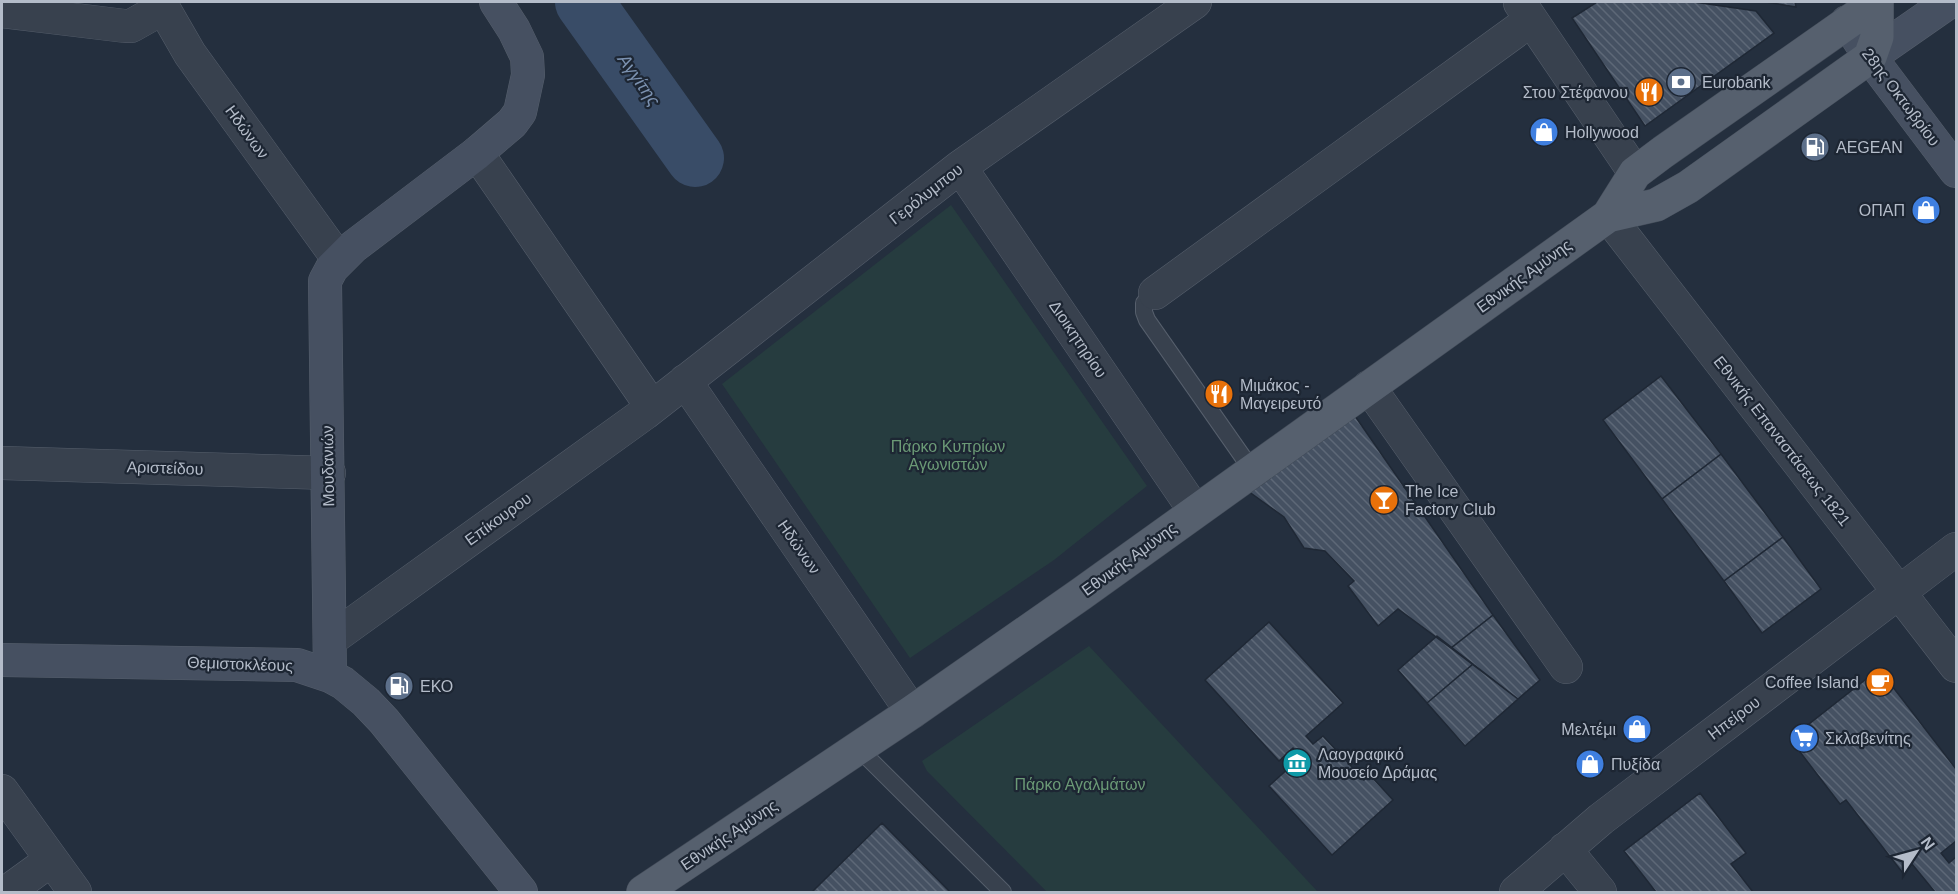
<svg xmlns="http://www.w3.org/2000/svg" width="1958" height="894" font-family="Arial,sans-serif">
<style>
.park{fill:#263c3f}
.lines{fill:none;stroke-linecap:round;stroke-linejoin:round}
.river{stroke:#394c67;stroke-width:58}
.building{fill:url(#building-back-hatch);stroke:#1f2835;stroke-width:1.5}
.lane-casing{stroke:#565f6c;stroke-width:18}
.street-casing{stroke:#565f6c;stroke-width:34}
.secondary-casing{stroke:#565f6c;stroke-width:34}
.primary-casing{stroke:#414a57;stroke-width:34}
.lane{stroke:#38414e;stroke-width:16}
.street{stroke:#38414e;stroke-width:33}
.secondary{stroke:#465061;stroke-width:33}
.primary{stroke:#56606e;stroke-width:33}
.labels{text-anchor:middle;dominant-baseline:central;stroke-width:4.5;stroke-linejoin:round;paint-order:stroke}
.poi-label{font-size:16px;fill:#b4bcc9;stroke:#1d2633;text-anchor:start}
.street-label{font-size:16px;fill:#b4bcc9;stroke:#1d2633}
.park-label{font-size:16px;fill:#6b9a76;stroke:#1d2633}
.water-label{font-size:18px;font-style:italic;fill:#7c92b1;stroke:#1d2633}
</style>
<defs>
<pattern id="building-back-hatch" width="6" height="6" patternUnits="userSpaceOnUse" patternTransform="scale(1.5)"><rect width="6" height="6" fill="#455162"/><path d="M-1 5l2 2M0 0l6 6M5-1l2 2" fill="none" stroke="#5d6877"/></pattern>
</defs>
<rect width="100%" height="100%" fill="#242f3e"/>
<!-- park -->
<path class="park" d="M 951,205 L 1147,486 L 1054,560 L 910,658 L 722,384 Z
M 1089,646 L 1318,892 L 1047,892 L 927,771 L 922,761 Z"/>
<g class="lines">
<!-- river -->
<path class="river" d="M 584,2 L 695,158"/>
</g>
<!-- building -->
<path class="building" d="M 1597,2 L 1694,2 L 1756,11 L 1774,33 L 1645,126 L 1572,18 Z
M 1766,2 L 1795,2 L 1796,7 Z
M 1661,376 L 1721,454 L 1662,499 L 1603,420 Z
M 1355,416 L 1493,615 L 1451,648 L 1398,609 L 1378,626 L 1348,586 L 1354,581 L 1325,551 L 1304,548 L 1284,517 L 1248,491 Z
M 1721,454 L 1783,537 L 1724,581 L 1662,499 Z
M 1783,537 L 1821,589 L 1762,633 L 1724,581 Z
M 1493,615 L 1540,680 L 1518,699 L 1451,648 Z
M 1269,622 L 1343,703 L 1306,736 L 1313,744 L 1323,736 L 1364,780 L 1370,775 L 1393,800 L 1332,855 L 1269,786 L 1301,757 L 1293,748 L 1279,761 L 1205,680 Z
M 1437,636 L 1473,664 L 1427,703 L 1398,670 Z
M 1473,664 L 1518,699 L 1465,746 L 1427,703 Z
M 1879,669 L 1956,769 L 1956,841 L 1941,853 L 1949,863 L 1956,857 L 1956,892 L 1935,892 L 1912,864 L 1902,872 L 1846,800 L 1840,804 L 1790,739 Z
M 1700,793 L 1746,853 L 1731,864 L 1753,892 L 1656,892 L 1624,851 Z
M 882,823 L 950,892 L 812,892 Z"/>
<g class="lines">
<!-- lane casing -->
<g class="lane-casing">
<path id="lane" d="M 1155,293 L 1144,303 L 1144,312 L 1147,320 L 1252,470
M 858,748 L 1003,892"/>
</g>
<!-- street casing -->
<g class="street-casing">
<path id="street" d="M 160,2 L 190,54 L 339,260
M 1520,3 L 1635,173
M 2,11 L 125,26 L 131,26 L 163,8
M 477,153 L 652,407
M 960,167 L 1195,511
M 1608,216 L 1956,666
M 1155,293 L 1531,20
M 685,381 L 912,712
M 1369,387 L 1566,667
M 2,463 L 329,473
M 330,640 L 645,413 L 960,167 L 1195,2
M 2,791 L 75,892
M 1565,849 L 1600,892
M 7,892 L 51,860
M 1516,892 L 1601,819 L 1956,549"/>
</g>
<!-- secondary casing -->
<g class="secondary-casing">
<path id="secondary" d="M 1847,22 L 1870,57 L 1956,171
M 1870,57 L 1949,2
M 2,660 L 297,665 L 330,676 L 343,683 L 366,702 L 384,721 L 521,892
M 330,676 L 325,281 L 332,268 L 353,247 L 477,153 L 512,123 L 520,112 L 528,75 L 527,57 L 514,30 L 496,2"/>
</g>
<!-- primary casing -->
<g class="primary-casing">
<path id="primary" d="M 1608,216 L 1656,205 L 1688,187 L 1870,57 L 1877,37 L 1877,2
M 643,892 L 912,712 L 1081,594 L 1608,216 L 1635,173 L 1663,152 L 1877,2"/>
</g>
<!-- lane -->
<use href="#lane" class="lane"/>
<!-- street -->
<use href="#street" class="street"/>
<!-- secondary -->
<use href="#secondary" class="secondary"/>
<!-- primary -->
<use href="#primary" class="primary"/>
</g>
<!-- icons -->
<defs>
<g id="bank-disc" transform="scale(1.5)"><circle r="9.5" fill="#5c6f8a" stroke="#1d2633"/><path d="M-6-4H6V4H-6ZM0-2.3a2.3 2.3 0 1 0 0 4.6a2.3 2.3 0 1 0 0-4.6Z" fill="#fff"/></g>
<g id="restaurant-disc" transform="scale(1.5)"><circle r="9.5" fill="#e8710a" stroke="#1d2633"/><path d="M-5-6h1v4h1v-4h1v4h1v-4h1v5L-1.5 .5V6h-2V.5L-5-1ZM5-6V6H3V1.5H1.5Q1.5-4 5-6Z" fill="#fff"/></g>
<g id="shop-disc" transform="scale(1.5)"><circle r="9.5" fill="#3f7fe0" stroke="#1d2633"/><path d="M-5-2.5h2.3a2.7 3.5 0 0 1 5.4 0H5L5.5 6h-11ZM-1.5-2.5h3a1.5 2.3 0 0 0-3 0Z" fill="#fff"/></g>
<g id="fuel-disc" transform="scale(1.5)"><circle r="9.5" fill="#5c6f8a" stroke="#1d2633"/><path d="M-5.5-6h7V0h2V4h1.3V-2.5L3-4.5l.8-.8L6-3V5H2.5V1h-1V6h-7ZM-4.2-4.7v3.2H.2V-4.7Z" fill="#fff"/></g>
<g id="bar-disc" transform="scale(1.5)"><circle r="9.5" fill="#e8710a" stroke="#1d2633"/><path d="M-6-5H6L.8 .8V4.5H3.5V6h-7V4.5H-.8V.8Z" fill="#fff"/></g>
<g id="cafe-disc" transform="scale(1.5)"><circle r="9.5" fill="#e8710a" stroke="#1d2633"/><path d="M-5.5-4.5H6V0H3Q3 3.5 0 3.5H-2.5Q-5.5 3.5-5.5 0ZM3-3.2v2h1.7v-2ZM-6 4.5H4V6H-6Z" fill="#fff"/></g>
<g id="supermarket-disc" transform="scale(1.5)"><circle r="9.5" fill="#3f7fe0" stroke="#1d2633"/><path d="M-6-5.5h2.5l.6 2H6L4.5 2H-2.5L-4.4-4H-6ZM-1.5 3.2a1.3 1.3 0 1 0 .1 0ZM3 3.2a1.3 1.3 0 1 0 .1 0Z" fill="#fff"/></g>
<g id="museum-disc" transform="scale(1.5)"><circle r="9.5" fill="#0f9aa8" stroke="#1d2633"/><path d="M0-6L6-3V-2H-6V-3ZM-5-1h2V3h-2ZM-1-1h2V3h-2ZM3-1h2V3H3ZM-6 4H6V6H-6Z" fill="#fff"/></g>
</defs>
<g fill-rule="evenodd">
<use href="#bank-disc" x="1681" y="82"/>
<use href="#restaurant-disc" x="1649" y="92"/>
<use href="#shop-disc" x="1544" y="132"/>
<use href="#fuel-disc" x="1815" y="147"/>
<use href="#shop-disc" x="1926" y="210"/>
<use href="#restaurant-disc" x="1219" y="394"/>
<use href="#bar-disc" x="1384" y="500"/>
<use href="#cafe-disc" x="1880" y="682"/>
<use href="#fuel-disc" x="399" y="686"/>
<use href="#shop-disc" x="1637" y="729"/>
<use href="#supermarket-disc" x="1804" y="738"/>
<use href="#museum-disc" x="1297" y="763"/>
<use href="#shop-disc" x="1590" y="764"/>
</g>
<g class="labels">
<!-- poi labels -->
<g class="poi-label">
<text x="1702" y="82">Eurobank</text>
<text x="1628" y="92" text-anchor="end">Στου Στέφανου</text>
<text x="1565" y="132">Hollywood</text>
<text x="1836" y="147">AEGEAN</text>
<text x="1905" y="210" text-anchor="end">ΟΠΑΠ</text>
<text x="1240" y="385">Μιμάκος -<tspan x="1240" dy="18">Μαγειρευτό</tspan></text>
<text x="1405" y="491">The Ice<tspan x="1405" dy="18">Factory Club</tspan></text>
<text x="1859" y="682" text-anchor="end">Coffee Island</text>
<text x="420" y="686">ΕΚΟ</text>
<text x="1616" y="729" text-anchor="end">Μελτέμι</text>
<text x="1825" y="738">Σκλαβενίτης</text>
<text x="1318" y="754">Λαογραφικό<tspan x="1318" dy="18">Μουσείο Δράμας</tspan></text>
<text x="1611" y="764">Πυξίδα</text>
</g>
<!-- street labels -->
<g class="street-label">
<text transform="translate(1901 97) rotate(53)">28ης Οκτωβρίου</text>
<text transform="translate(247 132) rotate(54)">Ηδώνων</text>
<text transform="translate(926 194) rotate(-38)">Γερόλυμπου</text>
<text transform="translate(1524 276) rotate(-36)">Εθνικής Αμύνης</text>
<text transform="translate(1078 339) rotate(56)">Διοικητηρίου</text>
<text transform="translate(1782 441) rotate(52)">Εθνικής Επαναστάσεως 1821</text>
<text transform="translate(328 466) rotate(-91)">Μουδανιών</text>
<text transform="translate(165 468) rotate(2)">Αριστείδου</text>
<text transform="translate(498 519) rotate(-36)">Επίκουρου</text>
<text transform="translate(799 547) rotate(55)">Ηδώνων</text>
<text transform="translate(1129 559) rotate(-36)">Εθνικής Αμύνης</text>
<text transform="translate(240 664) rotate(2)">Θεμιστοκλέους</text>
<text transform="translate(1734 718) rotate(-37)">Ηπείρου</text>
<text transform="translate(729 835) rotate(-34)">Εθνικής Αμύνης</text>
</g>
<!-- park labels -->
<g class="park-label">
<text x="948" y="446">Πάρκο Κυπρίων<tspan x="948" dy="18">Αγωνιστών</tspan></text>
<text x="1080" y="784">Πάρκο Αγαλμάτων</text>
</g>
<!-- water labels -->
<g class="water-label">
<text transform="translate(639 80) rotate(55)">Αγγίτης</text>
</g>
</g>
<!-- border -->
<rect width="1958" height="894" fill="none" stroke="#b4bcc9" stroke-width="6"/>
<!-- north arrow -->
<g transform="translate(1916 852) rotate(54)" stroke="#1d2633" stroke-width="4.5" paint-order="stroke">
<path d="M0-4.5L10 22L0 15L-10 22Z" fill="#b4bcc9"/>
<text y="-9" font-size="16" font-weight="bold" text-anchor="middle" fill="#b4bcc9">N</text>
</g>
</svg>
